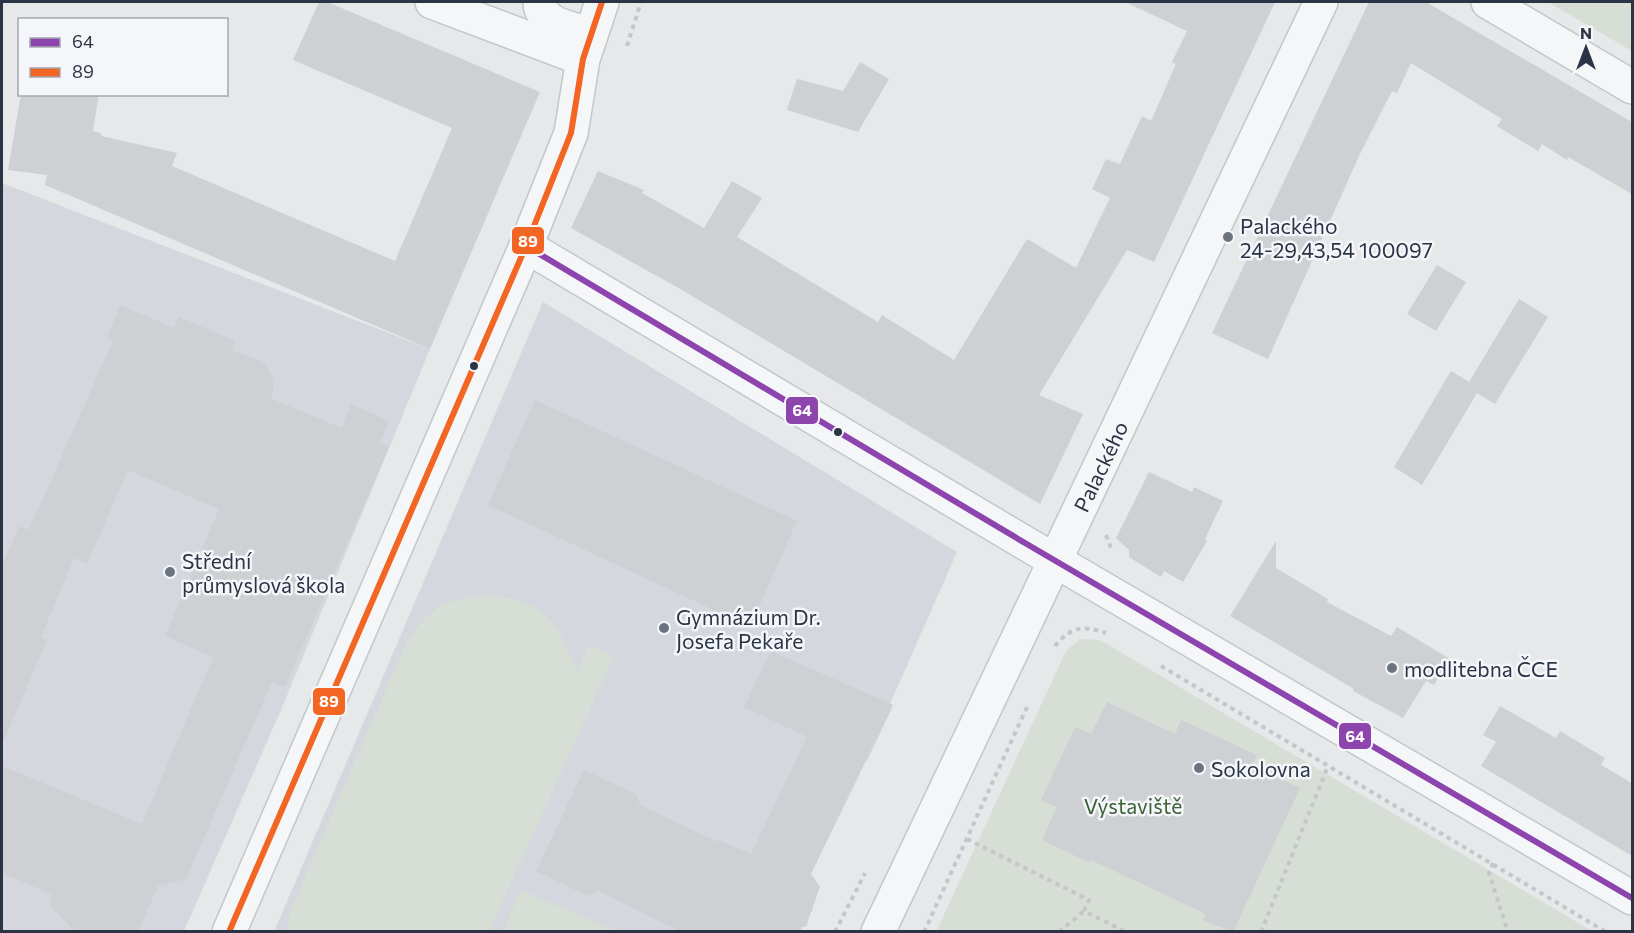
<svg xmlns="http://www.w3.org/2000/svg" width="1634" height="933" font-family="Commissioner,sans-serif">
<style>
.built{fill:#d4d7dd}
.green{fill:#d6ded6}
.building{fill:#ced0d3}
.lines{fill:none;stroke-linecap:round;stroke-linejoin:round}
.minor-casing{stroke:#c4c6c8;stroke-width:36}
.path{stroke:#c5c6ca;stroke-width:4;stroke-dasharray:4.5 4.5;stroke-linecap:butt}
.minor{stroke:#f5f6f7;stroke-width:33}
.bus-1-casing{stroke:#f4f6f9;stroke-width:10}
.bus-2-casing{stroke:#f4f6f9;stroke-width:10}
.bus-1{stroke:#8e44ad;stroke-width:6}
.bus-2{stroke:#f26522;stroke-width:6}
.poi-dot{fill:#6c737f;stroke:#f4f6f9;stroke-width:2}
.bus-dot{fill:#2b3445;stroke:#f4f6f9;stroke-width:2}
.labels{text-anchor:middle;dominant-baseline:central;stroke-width:5;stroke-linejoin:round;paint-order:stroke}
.poi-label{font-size:21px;fill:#2b3445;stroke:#f4f6f9;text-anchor:start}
.street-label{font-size:21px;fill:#2b3445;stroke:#f4f6f9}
.park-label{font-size:21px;fill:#3f6138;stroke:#f4f6f9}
.line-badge{stroke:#f4f6f9;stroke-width:2}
.badge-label{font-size:16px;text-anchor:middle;font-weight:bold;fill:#fff}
</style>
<rect width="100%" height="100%" fill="#e6e8ea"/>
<!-- built -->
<path class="built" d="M 2,183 L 430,349 L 281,710 L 184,931 L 2,931 Z
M 543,302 L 957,552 L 890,704 L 892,708 L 867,761 L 863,762 L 808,879 L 813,908 L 812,912 L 809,911 L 807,926 L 802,927 L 800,931 L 274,932 Z"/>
<!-- green -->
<path class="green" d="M 1548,2 L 1632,2 L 1632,51 Z
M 485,594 C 546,602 555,616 577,672 L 589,645 L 614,656 L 489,931 L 287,931 L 289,914 L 407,641 C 433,605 442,602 485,594 Z
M 1080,639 L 1100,640 L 1592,931 L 936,932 L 1066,651 Z
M 521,890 L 617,931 L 503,931 Z"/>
<!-- building -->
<path class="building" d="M 319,2 L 327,2 L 540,92 L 430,349 L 45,185 L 47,175 L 8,170 L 21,94 L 99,94 L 93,131 L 101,133 L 101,136 L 177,153 L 172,166 L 395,261 L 452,128 L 293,60 Z
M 1125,2 L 1275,2 L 1154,262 L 1127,250 L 1039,395 L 1083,414 L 1040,504 L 682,290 L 571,228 L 598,171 L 644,190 L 642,193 L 704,228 L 732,181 L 762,198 L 737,237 L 878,322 L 882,315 L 954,360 L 1027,239 L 1076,268 L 1110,198 L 1092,189 L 1106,159 L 1120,164 L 1142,116 L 1151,121 L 1176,64 L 1172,62 L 1187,31 Z
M 1369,2 L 1426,2 L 1632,122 L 1632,194 L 1568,157 L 1567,160 L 1542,144 L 1538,151 L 1497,126 L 1502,119 L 1411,63 L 1397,93 L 1392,91 L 1360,154 L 1268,359 L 1212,333 Z
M 860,62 L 889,79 L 858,132 L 787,110 L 797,79 L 843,91 Z
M 1437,265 L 1466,282 L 1436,331 L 1407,314 Z
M 1519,299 L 1548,317 L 1495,404 L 1477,393 L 1422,485 L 1394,467 L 1451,371 L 1469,382 Z
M 120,305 L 174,328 L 179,317 L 235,341 L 232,350 L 263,362 L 274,380 L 272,399 L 342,428 L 351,404 L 389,421 L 380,443 L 389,447 L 285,687 L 272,682 L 186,879 L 158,886 L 138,932 L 75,932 L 51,907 L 51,894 L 2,873 L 2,766 L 142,824 L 213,657 L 165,636 L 219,509 L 128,470 L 87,564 L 74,558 L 41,637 L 47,640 L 2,745 L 2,566 L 19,526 L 29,530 L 113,341 L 107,338 Z
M 535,400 L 797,521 L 750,627 L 488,505 Z
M 1149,472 L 1192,492 L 1194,487 L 1223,501 L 1205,539 L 1207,541 L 1183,582 L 1164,571 L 1161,577 L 1129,557 L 1129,550 L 1116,538 Z
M 1276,541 L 1276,568 L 1328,599 L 1327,602 L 1391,636 L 1397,627 L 1450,659 L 1434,685 L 1426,681 L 1403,718 L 1353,691 L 1354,689 L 1230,616 Z
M 771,651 L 893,705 L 811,874 L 820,887 L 806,926 L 802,927 L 800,932 L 682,932 L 598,891 L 588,896 L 536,871 L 584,770 L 636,794 L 640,805 L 718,842 L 719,840 L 751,854 L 807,737 L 744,707 Z
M 1107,702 L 1175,734 L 1181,720 L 1257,755 L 1252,766 L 1300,788 L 1233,932 L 1203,920 L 1206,914 L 1091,860 L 1090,863 L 1042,840 L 1057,807 L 1041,800 L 1075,727 L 1091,734 Z
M 1500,706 L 1556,738 L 1560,731 L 1605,758 L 1601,765 L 1632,783 L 1632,856 L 1481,766 L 1496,742 L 1483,735 Z"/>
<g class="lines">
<!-- minor casing -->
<g class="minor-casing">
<g id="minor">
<path d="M 432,2 L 583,59"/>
<path d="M 540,2 C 540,25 574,29 591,34"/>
<path d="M 1488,2 L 1632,87"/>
<path d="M 526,246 L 1025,543 L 1632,898"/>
<path d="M 229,932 L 526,246 L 571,133 L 583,59 L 602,2"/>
<path id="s1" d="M 878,932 L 1321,2"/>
</g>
</g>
<!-- path -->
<path class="path" d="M 627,46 L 641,2
M 1106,535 L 1111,548
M 1055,646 C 1070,627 1083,625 1106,633
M 1161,666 L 1606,932
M 967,839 L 1089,900 L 1084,911 L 1126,932
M 1493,863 L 1489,873 L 1508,932
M 835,932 L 865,873
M 924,932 L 1027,707
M 1059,932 L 1084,911
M 1261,932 L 1328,766"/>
<!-- minor -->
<use href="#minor" class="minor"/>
<!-- bus-1 casing -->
<g class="bus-1-casing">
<path id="bus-1" d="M 526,246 L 1025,543 L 1632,898"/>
</g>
<!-- bus-2 casing -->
<g class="bus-2-casing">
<path id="bus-2" d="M 229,932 L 526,246 L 571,133 L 583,59 L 602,2"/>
</g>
<!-- bus-1 -->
<use href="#bus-1" class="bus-1"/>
<!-- bus-2 -->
<use href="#bus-2" class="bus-2"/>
</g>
<!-- markers -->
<g class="poi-dot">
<circle cx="1228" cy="237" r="6"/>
<circle cx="170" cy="572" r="6"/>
<circle cx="664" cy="628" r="6"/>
<circle cx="1392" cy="668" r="6"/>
<circle cx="1199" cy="768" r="6"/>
</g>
<g class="bus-dot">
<circle cx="474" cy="366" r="5"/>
<circle cx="838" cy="432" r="5"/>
</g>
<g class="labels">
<!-- poi labels -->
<g class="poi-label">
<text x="1240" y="225">Palackého<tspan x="1240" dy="24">24-29,43,54 100097</tspan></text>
<text x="182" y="560">Střední<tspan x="182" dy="24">průmyslová škola</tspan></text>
<text x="676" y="616">Gymnázium Dr.<tspan x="676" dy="24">Josefa Pekaře</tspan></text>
<text x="1404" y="668">modlitebna ČCE</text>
<text x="1211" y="768">Sokolovna</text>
</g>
<!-- street labels -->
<g class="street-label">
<text stroke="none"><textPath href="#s1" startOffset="516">Palackého</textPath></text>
</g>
<!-- park labels -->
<g class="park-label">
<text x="1133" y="805">Výstaviště</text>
</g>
</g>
<g class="line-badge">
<rect x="511" y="226" width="34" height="29" rx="6" fill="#f26522"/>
<rect x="785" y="396" width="34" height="29" rx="6" fill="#8e44ad"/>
<rect x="312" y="687" width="34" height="29" rx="6" fill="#f26522"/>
<rect x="1338" y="722" width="34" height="28" rx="6" fill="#8e44ad"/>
</g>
<g class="badge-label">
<text x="528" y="247">89</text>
<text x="802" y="416">64</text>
<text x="329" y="707">89</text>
<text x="1355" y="742">64</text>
</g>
<!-- border -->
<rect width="1634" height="933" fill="none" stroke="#2b3445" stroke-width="6"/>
<!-- legend -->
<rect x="18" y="18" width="210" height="78" fill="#f4f6f9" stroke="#a4a8b1" stroke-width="1.5"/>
<rect x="30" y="38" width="30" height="9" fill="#8e44ad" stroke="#a4a8b1" stroke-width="1.5"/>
<text x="72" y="48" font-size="18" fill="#2b3445">64</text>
<rect x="30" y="68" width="30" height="9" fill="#f26522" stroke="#a4a8b1" stroke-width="1.5"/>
<text x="72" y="78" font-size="18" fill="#2b3445">89</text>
<!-- north arrow -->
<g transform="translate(1586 48)" stroke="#f4f6f9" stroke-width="4.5" paint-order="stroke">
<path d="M0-4.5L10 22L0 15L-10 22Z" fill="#2b3445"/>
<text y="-9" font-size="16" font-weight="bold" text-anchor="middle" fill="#2b3445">N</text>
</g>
</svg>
